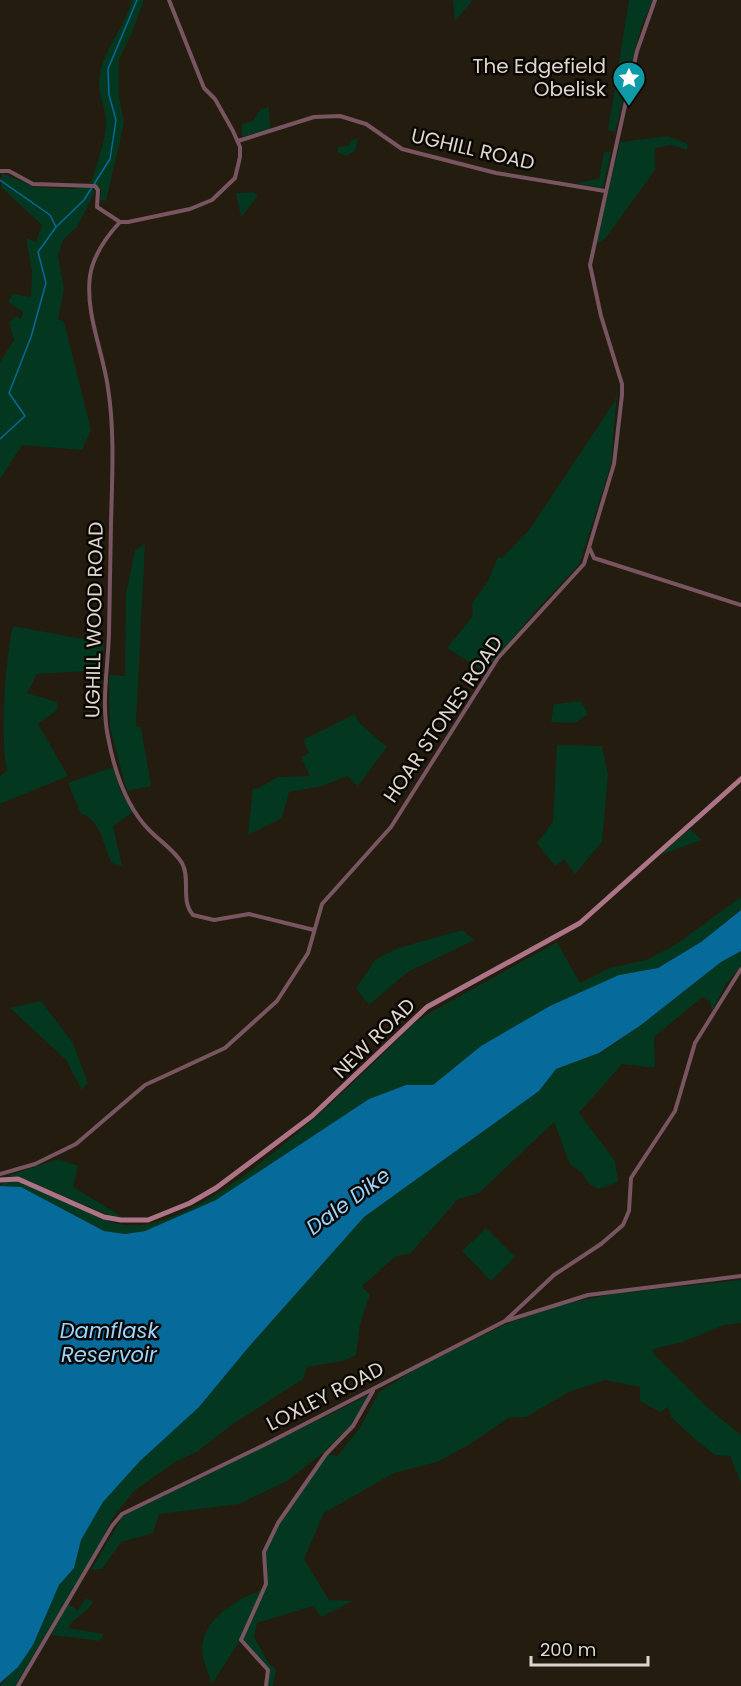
<svg xmlns="http://www.w3.org/2000/svg" width="741" height="1686" font-family="Poppins,sans-serif">
<style>
.green{fill:#04371f}
.water{fill:#066a9a}
.lines{fill:none;stroke-linecap:round;stroke-linejoin:round}
.stream{stroke:#066a9a;stroke-width:1.5}
.street{stroke:#785560;stroke-width:4}
.secondary{stroke:#ad7487;stroke-width:5}
.labels{text-anchor:middle;dominant-baseline:central;stroke-width:5;stroke-linejoin:round;paint-order:stroke}
.poi-label{font-size:20px;fill:#dcd7ce;stroke:#0a0703;text-anchor:end}
.street-label{font-size:20px;fill:#dcd7ce;stroke:#0a0703}
.water-label{font-size:21px;font-style:italic;fill:#99d5fe;stroke:#0a0703}
</style>
<rect width="100%" height="100%" fill="#231c0f"/>
<!-- green -->
<path class="green" d="M 132,0 L 144,0 L 131,35 L 119,59 L 119,97 L 124,123 L 106,201 L 100,200 L 101,190 L 91,183 C 96,167 108,134 106,117 C 104,105 98,93 99,81 C 101,51 125,28 132,0 Z
M 453,0 L 473,0 L 455,21 Z
M 629,0 L 653,0 L 641,27 L 615,132 L 608,130 Z
M 269,107 L 270,129 L 242,137 L 242,124 L 253,121 L 261,109 Z
M 668,136 L 688,144 L 687,150 L 671,145 L 655,148 L 655,170 L 605,239 L 596,244 L 620,142 Z
M 358,139 L 355,151 L 346,156 L 338,153 L 338,147 L 348,146 L 352,140 Z
M 604,152 L 611,152 L 603,188 L 576,183 L 599,179 Z
M 2,173 L 34,187 L 72,189 L 89,186 L 95,192 L 77,227 L 63,240 L 58,256 L 64,289 L 58,319 L 64,322 L 91,430 L 82,450 L 22,445 L 0,479 L 0,362 L 14,340 L 9,322 L 16,316 L 21,319 L 23,312 L 8,302 L 13,294 L 31,297 L 32,271 L 26,238 L 36,242 L 42,225 L 1,187 Z
M 254,192 L 258,196 L 241,217 L 236,193 Z
M 618,379 L 611,464 L 579,565 L 538,608 L 485,672 L 447,648 L 473,616 L 472,603 L 487,583 L 498,557 L 502,558 L 529,530 L 615,401 Z
M 145,544 L 136,722 L 137,727 L 141,727 L 151,786 L 127,791 L 110,728 L 109,675 L 125,676 L 126,594 L 135,550 Z
M 13,626 L 104,643 L 102,670 L 37,674 L 27,693 L 57,702 L 57,710 L 38,724 L 68,776 L 0,804 L 0,776 L 7,770 C 0,743 5,659 13,626 Z
M 581,701 L 588,714 L 575,723 L 551,722 L 554,704 Z
M 355,714 L 358,722 L 387,747 L 358,786 L 347,776 L 322,786 L 289,792 L 282,818 L 248,835 L 253,788 L 257,789 L 278,777 L 310,776 L 301,757 L 309,753 L 303,740 Z
M 557,745 L 602,746 L 608,775 L 602,842 L 575,874 L 564,859 L 555,866 L 537,843 L 553,822 Z
M 113,767 L 121,792 L 133,812 L 113,826 L 122,866 L 112,863 C 102,845 102,820 81,814 L 68,783 Z
M 690,829 L 702,840 L 660,855 Z
M 741,897 L 741,909 L 701,942 L 658,968 L 619,975 L 481,1046 L 433,1085 L 406,1085 L 369,1099 L 216,1200 L 145,1231 L 125,1234 L 104,1231 L 21,1187 L 0,1186 L 4,1182 L 18,1182 C 35,1189 53,1195 69,1203 C 87,1211 104,1222 124,1225 C 206,1235 356,1080 412,1025 L 426,1015 L 557,942 L 580,983 L 610,968 L 646,960 L 675,945 Z
M 462,930 L 474,940 L 408,972 L 369,1005 L 356,988 L 376,959 L 398,948 Z
M 741,951 L 741,965 L 726,984 L 712,1011 L 710,1001 L 702,997 L 654,1037 L 655,1068 L 622,1064 L 579,1113 L 615,1161 L 618,1182 L 599,1189 L 590,1185 L 582,1173 L 570,1164 L 554,1122 L 479,1193 L 458,1199 L 411,1253 L 395,1257 L 362,1286 L 370,1295 L 360,1324 L 356,1355 L 343,1361 L 307,1367 L 303,1379 L 233,1424 L 198,1451 L 177,1461 L 134,1491 L 111,1520 L 99,1546 L 15,1686 L 0,1686 L 33,1645 L 59,1585 L 74,1568 L 81,1540 L 103,1502 L 140,1461 L 199,1407 L 247,1349 L 364,1217 L 539,1091 L 556,1069 L 600,1053 L 641,1025 L 721,962 Z
M 41,1001 L 73,1043 L 88,1083 L 82,1090 L 66,1060 L 10,1008 Z
M 58,1159 L 78,1166 L 73,1187 L 124,1218 L 106,1214 L 19,1177 L 7,1176 Z
M 486,1228 L 515,1257 L 491,1281 L 462,1251 Z
M 741,1280 L 741,1323 L 724,1325 L 683,1342 L 653,1349 L 653,1353 L 710,1410 L 741,1435 L 741,1483 L 730,1456 L 715,1455 L 697,1441 L 671,1417 L 668,1407 L 660,1412 L 640,1401 L 640,1387 L 605,1380 L 569,1392 L 526,1417 L 508,1418 L 467,1446 L 437,1462 L 394,1473 L 324,1513 L 304,1559 L 329,1600 L 353,1601 L 321,1617 L 313,1606 L 257,1623 L 254,1637 L 269,1664 L 276,1669 L 273,1686 L 268,1686 L 269,1670 L 241,1639 L 212,1684 C 209,1674 201,1658 202,1648 C 204,1617 239,1598 263,1590 C 269,1578 262,1565 264,1553 C 269,1526 309,1478 326,1454 L 337,1456 L 360,1428 L 379,1392 L 417,1368 L 506,1324 L 564,1304 L 612,1294 Z
M 369,1395 L 351,1425 L 323,1453 L 287,1481 L 239,1504 L 159,1514 L 153,1533 L 121,1542 L 102,1569 L 91,1570 L 123,1516 Z
M 86,1598 L 93,1602 C 86,1614 75,1616 68,1628 L 104,1634 L 100,1641 L 51,1635 L 68,1604 L 78,1610 Z"/>
<!-- water -->
<path class="water" d="M 741,910 L 741,951 L 721,962 L 641,1025 L 599,1053 L 556,1069 L 539,1091 L 364,1217 L 247,1349 L 199,1407 L 140,1461 L 103,1502 L 81,1540 L 74,1568 L 59,1585 L 33,1645 L 18,1667 L 0,1683 L 0,1186 L 21,1187 L 104,1231 L 125,1234 L 145,1231 L 216,1200 L 369,1099 L 406,1085 L 433,1085 L 481,1046 L 550,1006 L 619,975 L 658,968 L 701,942 Z"/>
<g class="lines">
<!-- stream -->
<path class="stream" d="M 0,180 L 50,215 L 56,227
M 0,439 L 25,416 L 9,393 L 31,337 L 46,283 L 38,252 L 56,227 L 84,200 L 110,159 L 116,120 L 109,95 L 108,69 L 137,0"/>
<!-- street -->
<path class="street" d="M 238,141 L 314,117 L 340,116 L 366,124 L 402,149 L 496,173 L 605,191
M 0,171 L 9,171 L 33,184 L 95,186 L 98,190 L 97,207 L 120,222 L 128,222 L 190,209 L 212,200 L 235,178 L 240,157 L 240,147 L 233,131 L 215,99 L 204,88 L 169,0
M 120,222 C 107,236 93,256 90,276 C 85,313 103,352 108,388 C 115,433 112,479 111,524 C 110,560 110,596 109,633 C 108,668 101,702 108,737 C 114,769 125,806 150,831 C 160,841 174,850 182,863 C 191,879 180,900 193,915 L 214,920 L 249,914 L 314,930
M 590,549 L 594,558 L 741,605
M 0,1174 L 35,1164 L 76,1144 L 145,1085 L 225,1048 L 277,1001 L 308,953 L 322,904 L 391,827 L 498,658 L 584,564 L 614,464 L 622,395 L 622,384 L 601,316 L 590,265 L 637,51 L 655,0
M 505,1321 L 554,1275 L 601,1244 L 623,1225 L 629,1211 L 631,1178 L 675,1111 L 695,1043 L 741,969
M 18,1686 L 112,1526 L 122,1514 L 264,1445 L 505,1321 L 588,1295 L 741,1276
M 266,1686 L 268,1670 L 241,1640 L 266,1584 L 264,1552 L 278,1523 L 326,1454 L 353,1426 L 373,1391"/>
<!-- secondary -->
<path class="secondary" d="M 0,1180 L 18,1179 L 104,1217 L 121,1220 L 148,1220 L 190,1203 L 216,1188 L 312,1116 L 427,1007 L 580,923 L 741,779"/>
</g>
<!-- icons -->
<defs>
<g id="sight-pin" transform="scale(1.725)"><path d="M0 17L-7.5 6A9.5 9.5 0 1 1 7.5 6Z" fill="#0f9aa8" stroke="#0a0703"/><path d="M0-6L1.8-2.2L6-1.7L2.9 1.2L3.7 5.4L0 3.3L-3.7 5.4L-2.9 1.2L-6-1.7L-1.8-2.2Z" fill="#fff"/></g>
</defs>
<g fill-rule="evenodd">
<use href="#sight-pin" x="629" y="78"/>
</g>
<g class="labels">
<!-- poi labels -->
<g class="poi-label">
<text x="606" y="66">The Edgefield<tspan x="606" dy="23">Obelisk</tspan></text>
</g>
<!-- street labels -->
<g class="street-label">
<text transform="translate(473 149) rotate(13)">UGHILL ROAD</text>
<text transform="translate(94 620) rotate(-89)">UGHILL WOOD ROAD</text>
<text transform="translate(443 719) rotate(-56)">HOAR STONES ROAD</text>
<text transform="translate(374 1038) rotate(-44)">NEW ROAD</text>
<text transform="translate(325 1396) rotate(-27)">LOXLEY ROAD</text>
</g>
<!-- water labels -->
<g class="water-label">
<text transform="translate(348 1201) rotate(-36)">Dale Dike</text>
<text x="109" y="1330">Damflask<tspan x="109" dy="24">Reservoir</tspan></text>
</g>
</g>
<!-- scale -->
<path d="M531 1656v9h117v-9" fill="none" stroke="#dcd7ce" stroke-width="3"/>
<text x="540" y="1656" font-size="18" fill="#dcd7ce" stroke="#0a0703" stroke-width="4.5" paint-order="stroke">200 m</text>
</svg>
